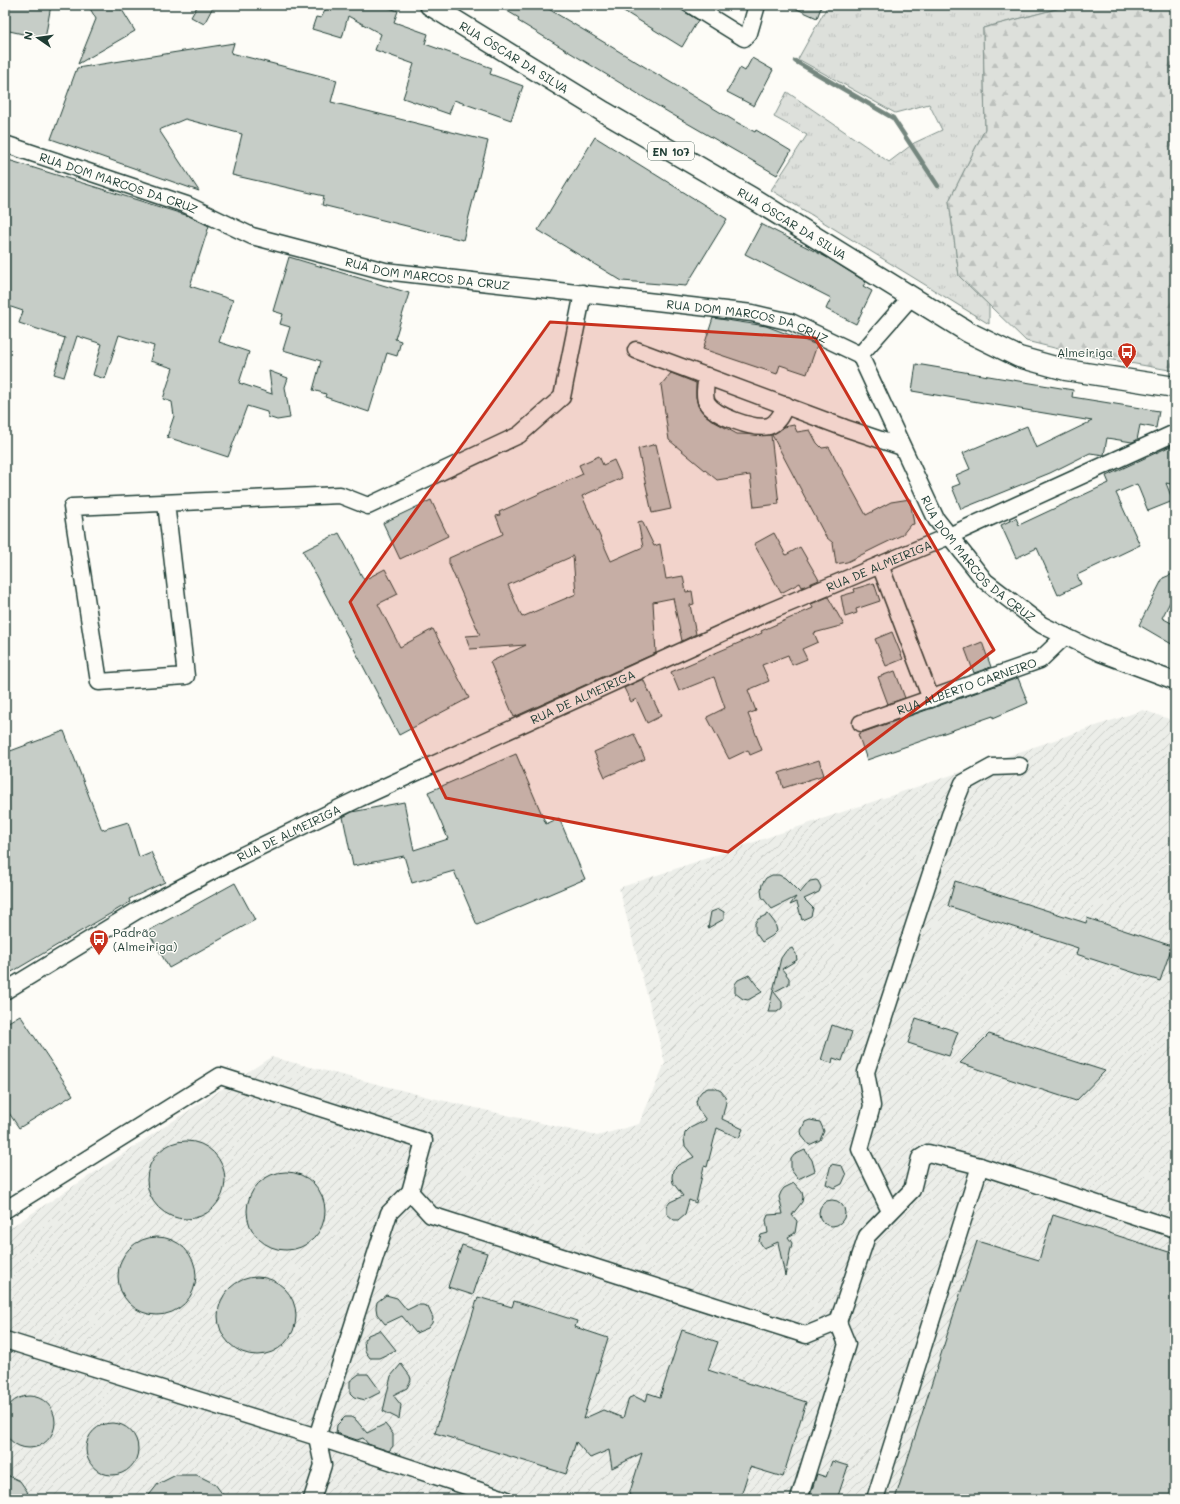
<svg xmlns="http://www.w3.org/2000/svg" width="1180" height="1504" font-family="Mali,sans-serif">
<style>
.industrial{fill:url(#industrial-furrows)}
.grass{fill:url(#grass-tufts);stroke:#7e8e88}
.forest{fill:url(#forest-firs);stroke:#7e8e88}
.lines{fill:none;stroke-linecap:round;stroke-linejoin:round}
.stream{stroke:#75877f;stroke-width:4.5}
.building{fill:#c6cdc7;stroke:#1f3d34;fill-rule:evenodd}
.minor-casing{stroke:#1f3d34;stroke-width:19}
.major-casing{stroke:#1f3d34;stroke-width:23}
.minor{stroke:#fdfcf7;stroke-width:16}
.major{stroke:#fdfcf7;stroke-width:20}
.marked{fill:#c8321e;fill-opacity:0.2;stroke:#c8321e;stroke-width:3;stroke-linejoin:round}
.labels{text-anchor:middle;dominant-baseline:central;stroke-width:3;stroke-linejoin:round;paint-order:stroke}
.shield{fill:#fdfcf7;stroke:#62766e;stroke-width:1}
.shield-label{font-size:11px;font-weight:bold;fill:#1f3d34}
.street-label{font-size:12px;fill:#1f3d34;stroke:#fdfcf7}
.poi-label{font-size:12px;fill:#1f3d34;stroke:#fdfcf7;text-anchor:end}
</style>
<defs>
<pattern id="industrial-furrows" width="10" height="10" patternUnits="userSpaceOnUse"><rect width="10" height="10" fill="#eceee9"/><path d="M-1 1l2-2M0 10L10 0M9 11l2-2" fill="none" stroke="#cacdc8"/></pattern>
<pattern id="grass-tufts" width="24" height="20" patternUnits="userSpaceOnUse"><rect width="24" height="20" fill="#dde0db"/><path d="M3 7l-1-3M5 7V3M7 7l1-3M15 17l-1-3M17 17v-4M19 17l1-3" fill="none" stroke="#bdc1bd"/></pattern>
<pattern id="forest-firs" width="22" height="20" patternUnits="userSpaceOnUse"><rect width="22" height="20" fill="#dde0db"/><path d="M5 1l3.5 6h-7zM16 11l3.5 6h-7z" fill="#bdc1bd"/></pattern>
</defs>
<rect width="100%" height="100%" fill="#fdfcf7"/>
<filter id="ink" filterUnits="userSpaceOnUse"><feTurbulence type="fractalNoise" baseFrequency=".025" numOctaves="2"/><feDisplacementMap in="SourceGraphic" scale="8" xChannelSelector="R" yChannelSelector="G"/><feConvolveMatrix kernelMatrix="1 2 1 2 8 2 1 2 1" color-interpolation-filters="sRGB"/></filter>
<g filter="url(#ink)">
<!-- industrial -->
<path class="industrial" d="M 1143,710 L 1175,721 L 1175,1499 L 5,1499 L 5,1231 L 271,1057 L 432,1098 L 597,1136 L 639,1124 L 665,1063 L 619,888 Z"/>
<!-- grass -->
<path class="grass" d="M 828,5 L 1072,5 L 983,28 L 985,129 L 949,201 L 959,276 L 989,305 L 989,324 L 771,190 L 807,135 L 774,117 L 787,92 L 889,162 L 914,143 L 942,130 L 929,104 L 895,113 L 798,59 Z"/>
<!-- forest -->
<path class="forest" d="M 1072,5 L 1175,5 L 1175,371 L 1079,354 L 1026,341 L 959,276 L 949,201 L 985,129 L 983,28 Z"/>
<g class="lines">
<!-- stream -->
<path class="stream" d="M 795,61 L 893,118 L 938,186"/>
</g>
<!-- building -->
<path class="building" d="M 5,5 L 51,5 L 45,39 L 5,30 Z
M 88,5 L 119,5 L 135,31 L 78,64 L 96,19 Z
M 198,5 L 214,5 L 204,24 L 191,17 Z
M 328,5 L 381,5 L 398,11 L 394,22 L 428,34 L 425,44 L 492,68 L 490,74 L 523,86 L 511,120 L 454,100 L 449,114 L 403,98 L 414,64 L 375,50 L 381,34 L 348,16 L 342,38 L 312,29 L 316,17 L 321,18 Z
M 497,5 L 542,5 L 738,123 L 755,132 L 756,130 L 791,151 L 777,175 L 668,112 L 518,21 L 519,18 Z
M 614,5 L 673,5 L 698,20 L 682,47 Z
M 788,5 L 822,5 L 817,18 Z
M 234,43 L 231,53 L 337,80 L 331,102 L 488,141 L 463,240 L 322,205 L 324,196 L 232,175 L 242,134 L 185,119 L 159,130 L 199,191 L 51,139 L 77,68 Z
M 752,58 L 773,70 L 754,106 L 727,92 L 740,68 L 745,71 Z
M 595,137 L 727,219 L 686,286 L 622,281 L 538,230 Z
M 5,159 L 189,216 L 209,226 L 190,286 L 233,300 L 219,342 L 249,352 L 239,383 L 272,394 L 269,371 L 288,378 L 285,387 L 290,418 L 277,420 L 268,417 L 267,412 L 247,406 L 228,457 L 167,437 L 174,416 L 172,402 L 163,399 L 173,368 L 150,361 L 154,346 L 119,335 L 105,379 L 93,375 L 102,344 L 77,336 L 64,377 L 54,374 L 65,338 L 19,323 L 23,311 L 5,305 Z
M 761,224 L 828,258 L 866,282 L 863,286 L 872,291 L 856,324 L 826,309 L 831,298 L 745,254 Z
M 289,257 L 409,293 L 395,339 L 401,341 L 397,356 L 387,353 L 369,412 L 325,397 L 326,394 L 313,390 L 321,361 L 283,350 L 290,327 L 280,324 L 283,314 L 273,311 Z
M 713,318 L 766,326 L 817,345 L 807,374 L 780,365 L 777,374 L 703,349 Z
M 916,364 L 1073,390 L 1072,397 L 1159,411 L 1156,428 L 1140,425 L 1137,440 L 1132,442 L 1107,438 L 1104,455 L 1090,453 L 1050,473 L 961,509 L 952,487 L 960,484 L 956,475 L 970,469 L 963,453 L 1027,426 L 1036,448 L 1092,421 L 912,391 Z
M 671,373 L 696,383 L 696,397 L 698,406 L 704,414 L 713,421 L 737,434 L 771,435 L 779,504 L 754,507 L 750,475 L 717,480 L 669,440 L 661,385 Z
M 794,425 L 797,432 L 810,430 L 817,443 L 822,448 L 829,447 L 866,515 L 891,502 L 910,499 L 914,524 L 910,525 L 902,535 L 879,546 L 847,562 L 836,564 L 833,543 L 826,537 L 772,435 L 784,427 Z
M 656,444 L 671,509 L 652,513 L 638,449 Z
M 1175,444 L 1175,485 L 1166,483 L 1173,501 L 1148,511 L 1137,484 L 1116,493 L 1140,545 L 1077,575 L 1081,584 L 1058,595 L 1037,548 L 1016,558 L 1001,525 L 1016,518 L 1019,525 L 1109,483 L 1106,476 Z
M 599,456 L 603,465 L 614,460 L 622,478 L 582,496 L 611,561 L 643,547 L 638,522 L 642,521 L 654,546 L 660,544 L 666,579 L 683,576 L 686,592 L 692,591 L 694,604 L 690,605 L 696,634 L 682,641 L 673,598 L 653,602 L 656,653 L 514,717 L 490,662 L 526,645 L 470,649 L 466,636 L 480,635 L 449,564 L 449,558 L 503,534 L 496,516 L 500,515 L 499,512 L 583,474 L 579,465 ZM 573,556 L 576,594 L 522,617 L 508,585 Z
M 431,500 L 448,536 L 400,559 L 383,523 Z
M 339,533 L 364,580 L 385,569 L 398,594 L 378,604 L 400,647 L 433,629 L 469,698 L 399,735 L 303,551 Z
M 774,533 L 786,555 L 800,547 L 819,580 L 802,587 L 800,583 L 781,593 L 754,544 Z
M 1175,573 L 1175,592 L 1162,618 L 1175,625 L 1175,646 L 1139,625 L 1163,578 Z
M 874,583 L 880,601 L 856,609 L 857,613 L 845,617 L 841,596 L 855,592 L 854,589 Z
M 828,597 L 844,625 L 814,633 L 818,642 L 802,649 L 807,659 L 792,665 L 788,655 L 762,665 L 769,681 L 748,690 L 756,711 L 748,714 L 762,750 L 750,755 L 748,750 L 729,759 L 707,717 L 725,708 L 714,677 L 679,691 L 671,672 L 762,633 L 761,631 L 813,608 L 811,604 Z
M 892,632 L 903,659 L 886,666 L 875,639 Z
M 982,642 L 991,667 L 974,673 L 965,649 Z
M 895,671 L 905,698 L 888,704 L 878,677 Z
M 1018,678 L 1028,703 L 993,718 L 993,716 L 867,760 L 858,734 Z
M 643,679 L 661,716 L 647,723 L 636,699 L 631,702 L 624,688 Z
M 64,731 L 102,830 L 128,822 L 139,857 L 151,852 L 165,882 L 129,899 L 130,902 L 5,976 L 5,753 Z
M 634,734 L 645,759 L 605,777 L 594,752 Z
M 516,754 L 546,824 L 559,818 L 585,879 L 477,925 L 454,871 L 412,883 L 404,856 L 353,866 L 343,817 L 352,812 L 404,802 L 414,850 L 448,839 L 428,792 Z
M 819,760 L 824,775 L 783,788 L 779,773 Z
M 772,875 L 779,875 L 785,878 L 800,893 L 810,881 L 816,880 L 818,881 L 821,887 L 819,892 L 804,899 L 813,908 L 811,916 L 802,920 L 797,902 L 790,905 L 796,897 L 772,909 L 762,897 L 761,890 L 762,884 L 766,878 Z
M 955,881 L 1086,923 L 1087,918 L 1172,946 L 1160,981 L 1076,954 L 1078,948 L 948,906 Z
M 235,883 L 255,920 L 169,968 L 148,931 Z
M 719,909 L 724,912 L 724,919 L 708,928 L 711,912 Z
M 768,914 L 775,923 L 777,931 L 772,936 L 762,942 L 755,932 L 755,923 L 758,919 Z
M 792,948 L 796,954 L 797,960 L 782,969 L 789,978 L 789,984 L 774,992 L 782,1002 L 782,1008 L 777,1012 L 768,1012 L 781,958 L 786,951 Z
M 749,975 L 762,992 L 748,1000 L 743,999 L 735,993 L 735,984 L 738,980 Z
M 20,1015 L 73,1095 L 19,1128 L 5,1107 L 5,1024 Z
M 916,1018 L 958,1032 L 949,1056 L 908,1043 Z
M 832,1025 L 852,1032 L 842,1061 L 833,1058 L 832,1063 L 821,1060 Z
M 989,1034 L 1105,1071 L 1076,1101 L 960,1063 Z
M 708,1088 L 715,1088 L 721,1091 L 725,1096 L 726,1102 L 722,1119 L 743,1129 L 739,1138 L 717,1128 L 707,1167 L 704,1166 L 696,1203 L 689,1200 L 685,1214 L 678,1220 L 674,1220 L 667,1214 L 667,1206 L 670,1202 L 683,1196 L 673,1183 L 672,1177 L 673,1170 L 678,1165 L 694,1157 L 685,1146 L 684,1139 L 685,1133 L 690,1128 L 706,1120 L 698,1109 L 696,1102 L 698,1096 L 702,1091 Z
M 810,1120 L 820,1122 L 824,1131 L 820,1140 L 809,1145 L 802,1136 L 801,1131 L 805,1122 Z
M147 1180a39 39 0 1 1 78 0a39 39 0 1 1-78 0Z
M 805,1150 L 812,1160 L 815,1171 L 798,1179 L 791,1170 L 791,1159 L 794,1155 Z
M 831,1164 L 842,1166 L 846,1175 L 842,1184 L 834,1188 L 826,1184 Z
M247 1211a39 39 0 1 1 78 0a39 39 0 1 1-78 0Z
M 794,1183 L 802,1192 L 803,1197 L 802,1202 L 792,1215 L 797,1221 L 795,1233 L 788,1237 L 792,1243 L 785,1276 L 778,1242 L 764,1248 L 759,1241 L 761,1235 L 768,1233 L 766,1220 L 768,1215 L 783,1214 L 779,1197 L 781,1192 L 784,1188 Z
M819 1213a13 13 0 1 1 26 0a13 13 0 1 1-26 0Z
M 1053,1215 L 1175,1254 L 1175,1499 L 895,1499 L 977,1241 L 1039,1260 Z
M118 1276a39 39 0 1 1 78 0a39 39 0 1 1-78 0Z
M 462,1245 L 487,1253 L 473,1295 L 448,1287 Z
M218 1316a39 39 0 1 1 78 0a39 39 0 1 1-78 0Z
M 386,1295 L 397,1298 L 407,1310 L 417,1305 L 423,1305 L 428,1307 L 433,1318 L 432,1323 L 428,1328 L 416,1333 L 402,1316 L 385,1324 L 377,1314 L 376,1308 L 377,1302 Z
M 478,1297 L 512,1307 L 514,1301 L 577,1321 L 575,1327 L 608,1338 L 583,1419 L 603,1410 L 623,1418 L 629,1398 L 634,1396 L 646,1402 L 648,1393 L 660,1397 L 682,1330 L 718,1342 L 708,1370 L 806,1402 L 783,1477 L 750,1467 L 740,1499 L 641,1499 L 629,1495 L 642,1453 L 612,1468 L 609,1450 L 590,1458 L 576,1442 L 566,1474 L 435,1433 Z
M 380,1330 L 396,1350 L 379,1358 L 370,1358 L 365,1351 L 364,1340 L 368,1335 Z
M 401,1364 L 410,1376 L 411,1380 L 407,1388 L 393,1395 L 401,1405 L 399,1419 L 383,1411 L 391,1376 Z
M 359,1374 L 368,1374 L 381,1392 L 365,1400 L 354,1397 L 350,1393 L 350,1381 Z
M3 1422a26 26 0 1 1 52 0a26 26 0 1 1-52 0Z
M 345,1417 L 351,1417 L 356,1420 L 367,1433 L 385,1424 L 393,1434 L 393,1446 L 389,1451 L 368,1444 L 363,1438 L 357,1440 L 336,1433 L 337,1425 Z
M86 1449a26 26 0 1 1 52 0a26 26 0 1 1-52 0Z
M 832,1461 L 848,1466 L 837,1499 L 809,1499 L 817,1474 L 826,1477 Z
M 5,1474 L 20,1481 L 27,1491 L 29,1499 L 5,1499 Z
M 176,1475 L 197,1475 L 215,1484 L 226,1499 L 146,1499 L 158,1484 Z"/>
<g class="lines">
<!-- minor casing -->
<g class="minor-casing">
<g id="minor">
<path d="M 691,5 L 744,38 L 749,33 L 757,5"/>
<path id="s1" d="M 5,144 L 187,205 L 252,236 L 385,271 L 752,313 L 791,322 L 860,355 L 936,519 L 985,581 L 1042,625 L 1100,653 L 1175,681"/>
<path d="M 636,350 L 845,428 L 902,447"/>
<path d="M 860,355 L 911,297"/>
<path d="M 707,376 C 706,384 703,395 707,403 C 715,416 754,430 769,426 C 778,423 782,413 786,405"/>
<path d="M 166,503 L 186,676 L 99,682 L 72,507 L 340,495 L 368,506 L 519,435 L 562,397 L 583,293"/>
<path d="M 880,565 L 931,699"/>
<path id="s2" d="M 861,723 L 1040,660 L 1065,636"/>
<path id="s3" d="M 5,991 L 138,910 L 243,855 L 360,798 L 768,612 L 949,536 L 1175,433"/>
<path d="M 5,1210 L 220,1076 L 424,1141 L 410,1192 L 431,1215 L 806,1335 L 838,1322 L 867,1236 L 912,1190 L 920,1158 L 928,1153 L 980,1166 L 1175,1229"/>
<path d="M 890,1211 L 860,1149 L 872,1106 L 866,1072 L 950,815 L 963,783 L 992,767 L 1020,766"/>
<path d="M 5,1340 L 317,1437 L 505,1499"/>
<path d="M 312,1499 L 323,1465 L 317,1437 L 389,1213 L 410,1192"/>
<path d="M 799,1499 L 847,1344 L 838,1322"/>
<path d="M 875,1499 L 980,1166"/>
</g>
</g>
<!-- major casing -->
<g class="major-casing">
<g id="major">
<path id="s4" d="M 430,5 L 604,112 L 752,198 L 968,332 L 1019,357 L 1066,370 L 1175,387"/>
</g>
</g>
<!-- minor -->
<use href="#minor" class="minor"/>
<!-- major -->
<use href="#major" class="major"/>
</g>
</g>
<!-- marked area -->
<path class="marked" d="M 550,322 L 815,338 L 994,650 L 728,852 L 446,798 L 350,602 Z"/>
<!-- icons -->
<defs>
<g id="bus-pin" transform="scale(1)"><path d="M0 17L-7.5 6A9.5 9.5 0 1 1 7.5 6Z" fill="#c8321e" stroke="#fdfcf7"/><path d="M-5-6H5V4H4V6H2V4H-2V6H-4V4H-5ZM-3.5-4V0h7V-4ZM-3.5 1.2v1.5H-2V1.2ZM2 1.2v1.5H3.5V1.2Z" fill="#fff"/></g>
</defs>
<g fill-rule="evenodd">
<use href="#bus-pin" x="1127" y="352"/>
<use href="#bus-pin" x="99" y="939"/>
</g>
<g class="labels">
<!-- shield labels -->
<rect class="shield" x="648" y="142" width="46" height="18" rx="3"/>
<g class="shield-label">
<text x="671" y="151">EN 107</text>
</g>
<!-- street labels -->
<g class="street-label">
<text stroke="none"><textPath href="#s4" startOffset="99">RUA ÓSCAR DA SILVA</textPath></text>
<text stroke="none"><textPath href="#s1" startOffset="120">RUA DOM MARCOS DA CRUZ</textPath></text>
<text stroke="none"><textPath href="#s4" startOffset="423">RUA ÓSCAR DA SILVA</textPath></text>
<text stroke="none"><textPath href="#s1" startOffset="444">RUA DOM MARCOS DA CRUZ</textPath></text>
<text stroke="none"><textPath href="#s1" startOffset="768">RUA DOM MARCOS DA CRUZ</textPath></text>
<text stroke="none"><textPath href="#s1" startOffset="1126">RUA DOM MARCOS DA CRUZ</textPath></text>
<text stroke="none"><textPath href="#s3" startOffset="973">RUA DE ALMEIRIGA</textPath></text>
<text stroke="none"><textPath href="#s2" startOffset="112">RUA ALBERTO CARNEIRO</textPath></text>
<text stroke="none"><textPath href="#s3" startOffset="649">RUA DE ALMEIRIGA</textPath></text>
<text stroke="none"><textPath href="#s3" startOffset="325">RUA DE ALMEIRIGA</textPath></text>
</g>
<!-- poi labels -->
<g class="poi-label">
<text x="1113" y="352">Almeiriga</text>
<text x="113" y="932" text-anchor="start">Padrão<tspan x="113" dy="14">(Almeiriga)</tspan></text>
</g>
</g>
<!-- margin -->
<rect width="1180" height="1504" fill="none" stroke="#fdfcf7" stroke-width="20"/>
<rect x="10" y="10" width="1160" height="1484" fill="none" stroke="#1f3d34" stroke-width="1.5" filter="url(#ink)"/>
<!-- north arrow -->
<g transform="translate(38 38) rotate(283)" stroke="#fdfcf7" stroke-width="3" paint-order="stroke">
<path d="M0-3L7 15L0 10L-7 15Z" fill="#1f3d34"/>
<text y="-6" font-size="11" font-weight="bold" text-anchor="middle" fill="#1f3d34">N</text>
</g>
</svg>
